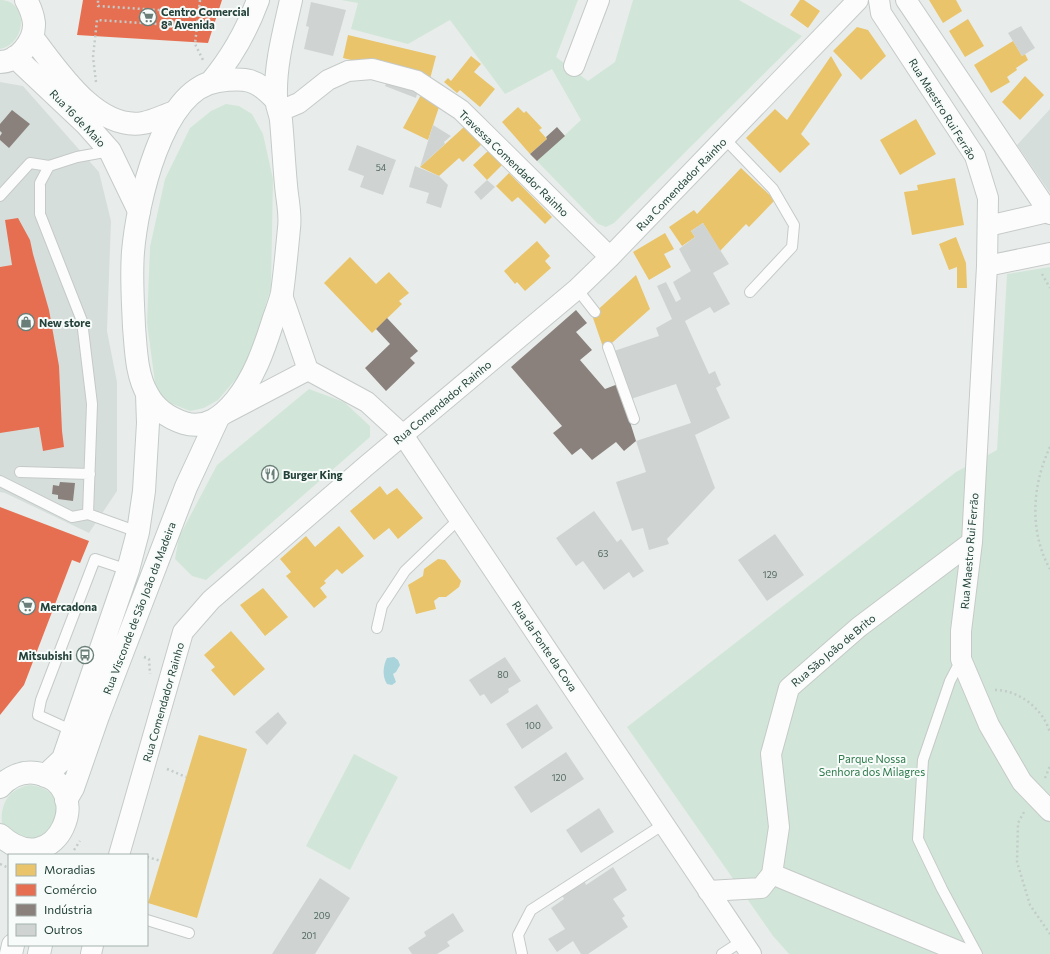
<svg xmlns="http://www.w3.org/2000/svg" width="1050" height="954" font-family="Commissioner,sans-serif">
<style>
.built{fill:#d6dedb}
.green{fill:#d1e6d8}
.water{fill:#a9d4db}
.homes{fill:#e9c46a}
.shops{fill:#e76f51}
.industry{fill:#8a817c}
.building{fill:#cfd4d2}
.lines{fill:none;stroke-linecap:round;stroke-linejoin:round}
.service-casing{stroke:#c5cac8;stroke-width:12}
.minor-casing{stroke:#c5cac8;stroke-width:22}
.tertiary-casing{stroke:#c5cac8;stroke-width:24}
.secondary-casing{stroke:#c3cbc8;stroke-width:24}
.path{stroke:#c3ccca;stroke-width:2.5;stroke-dasharray:2 3;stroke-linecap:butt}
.service{stroke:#fcfcfc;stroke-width:10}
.minor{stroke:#fcfcfc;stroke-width:20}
.tertiary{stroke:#fcfcfc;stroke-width:22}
.secondary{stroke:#fcfcfc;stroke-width:22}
.labels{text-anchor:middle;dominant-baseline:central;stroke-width:4;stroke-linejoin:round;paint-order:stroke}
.number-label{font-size:9px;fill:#506761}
.poi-label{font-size:11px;font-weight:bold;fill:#24423a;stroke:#f7fbf9;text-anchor:start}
.street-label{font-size:11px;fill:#24423a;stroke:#f7fbf9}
.park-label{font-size:11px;fill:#2d7a4b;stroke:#f7fbf9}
</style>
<rect width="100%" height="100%" fill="#e8edeb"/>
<!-- built -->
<path class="built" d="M 0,82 L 23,86 L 99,172 L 111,221 L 107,331 L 117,382 L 117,491 L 89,533 L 5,493 L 0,492 Z
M 1050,109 L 1050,193 L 1017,145 Z"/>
<!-- green -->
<path class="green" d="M 0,0 C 28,0 28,43 0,49 Z
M 341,0 L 578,0 L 556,57 L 588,81 L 615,62 L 633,0 L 739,0 L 802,36 L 614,223 L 606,227 L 598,224 L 537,161 L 581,120 L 552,69 L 505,94 L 450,20 L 408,44 L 351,29 L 358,3 Z
M 226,104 L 239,106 L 252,114 L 263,134 L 273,179 L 271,288 L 246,367 L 218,400 L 204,408 L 190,411 L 165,401 L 156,390 L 147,323 L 150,247 L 165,179 L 190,128 L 211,111 Z
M 1050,267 L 1050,954 L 789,954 L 773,936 L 627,727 L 956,472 L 997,450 L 1007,274 Z
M 309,389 L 344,402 L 370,426 L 370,437 L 206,580 L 192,576 L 175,559 L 179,537 L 217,465 Z
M 354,754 L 398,777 L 350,870 L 306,846 Z
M 30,785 C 57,789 58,802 57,826 L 34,844 L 2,825 C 0,804 8,789 30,785 Z"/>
<!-- water -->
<path class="water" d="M 394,657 L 398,660 L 400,665 L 396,672 L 393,674 L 396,682 L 392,685 L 387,684 C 382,676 383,666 387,658 Z"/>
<!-- homes -->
<path class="homes" d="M 800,0 L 804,0 L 820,11 L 808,28 L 790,15 Z
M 929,0 L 956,0 L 962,11 L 943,23 Z
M 968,19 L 984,46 L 965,57 L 949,31 Z
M 857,27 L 868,30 L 886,56 L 861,80 L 833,51 Z
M 348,35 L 436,56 L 430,79 L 343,58 Z
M 1013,41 L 1022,56 L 1025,54 L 1028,60 L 1016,68 L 1017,70 L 1007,77 L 1010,82 L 991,93 L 974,65 Z
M 471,56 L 481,64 L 474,72 L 495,89 L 480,107 L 460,90 L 457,93 L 444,82 L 448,78 L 451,81 Z
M 831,56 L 842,75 L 801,134 L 810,144 L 780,173 L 746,138 L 775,109 L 787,120 Z
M 1025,76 L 1044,95 L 1020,120 L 1002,102 Z
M 422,93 L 439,107 L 428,140 L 403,128 Z
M 518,107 L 524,113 L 526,111 L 542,128 L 539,130 L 547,139 L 530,154 L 502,122 Z
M 916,119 L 936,154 L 900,175 L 880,140 Z
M 464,127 L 482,144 L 463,162 L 459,158 L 439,176 L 420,167 Z
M 488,151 L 502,165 L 487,180 L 473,165 Z
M 741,168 L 775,200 L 749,227 L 746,224 L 720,251 L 703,223 L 691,231 L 695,237 L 682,246 L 669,227 L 694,210 L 697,214 Z
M 509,173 L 552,217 L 545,224 L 518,197 L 512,202 L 496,186 Z
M 955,178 L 964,225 L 912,235 L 904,192 L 918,190 L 917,185 Z
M 665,233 L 674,249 L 664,254 L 671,267 L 649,280 L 633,252 Z
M 956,237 L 966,263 L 967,288 L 957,288 L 957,267 L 949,270 L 939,244 Z
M 537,241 L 550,256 L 545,261 L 551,268 L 525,291 L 517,282 L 515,284 L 504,271 Z
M 350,257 L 376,284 L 389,272 L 409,293 L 399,301 L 402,304 L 372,333 L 324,283 Z
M 636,275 L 650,309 L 604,350 L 592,315 Z
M 380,486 L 387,495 L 397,488 L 423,518 L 398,539 L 389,528 L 374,540 L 350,511 Z
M 339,526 L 364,556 L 342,574 L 337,569 L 324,581 L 326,583 L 320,588 L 327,597 L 314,608 L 286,576 L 291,572 L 280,559 L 306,536 L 315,547 Z
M 438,559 L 445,560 L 461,581 L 459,587 L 446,597 L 439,597 L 434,601 L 436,609 L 416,614 L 408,585 L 423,576 L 424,569 Z
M 263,588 L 288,617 L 265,636 L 240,605 Z
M 231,631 L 265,669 L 234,696 L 211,670 L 215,667 L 204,655 Z
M 199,735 L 247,749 L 197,918 L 148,903 Z"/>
<!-- shops -->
<path class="shops" d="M 83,0 L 222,0 L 208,43 L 77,35 Z
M 18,218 L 30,240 L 33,254 L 49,310 L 59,366 L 62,431 L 64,447 L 43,451 L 39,427 L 0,433 L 0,267 L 12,265 L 5,220 Z
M 0,507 L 89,541 L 80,563 L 72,560 L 24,685 L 0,715 Z"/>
<!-- industry -->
<path class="industry" d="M 12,110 L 30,124 L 9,148 L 0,140 L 0,136 L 2,133 L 0,131 L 0,124 Z
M 557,127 L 565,136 L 537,161 L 530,154 L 547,139 L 546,137 Z
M 576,310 L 587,323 L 576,332 L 592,350 L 580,360 L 605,389 L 618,384 L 636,441 L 624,451 L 616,442 L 592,460 L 581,448 L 572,455 L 553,433 L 562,426 L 511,367 Z
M 387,318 L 418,351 L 410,358 L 415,363 L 386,391 L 365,368 L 390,344 L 376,329 Z
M 60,482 L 75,483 L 73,501 L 58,499 L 58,495 L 52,494 L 53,485 L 59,486 Z"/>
<!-- building -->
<path class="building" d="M 311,2 L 346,10 L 333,56 L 304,49 L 309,27 L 306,26 Z
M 1021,26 L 1035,48 L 1022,56 L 1008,33 Z
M 388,79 L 418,90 L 416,98 L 385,86 Z
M 433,125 L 451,136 L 444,142 L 445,144 L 420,167 Z
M 357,145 L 396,160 L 383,195 L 360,187 L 364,176 L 348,170 Z
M 415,166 L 439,176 L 448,185 L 441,208 L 426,203 L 429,193 L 409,187 Z
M 487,180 L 495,187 L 481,200 L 474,192 Z
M 703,223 L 729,264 L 713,273 L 730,304 L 714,313 L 710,307 L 685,321 L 709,374 L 715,371 L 721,385 L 716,388 L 730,418 L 695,435 L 715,488 L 667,539 L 669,544 L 649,550 L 643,528 L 632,531 L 616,482 L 646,472 L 636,441 L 691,423 L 676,384 L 631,399 L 614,351 L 659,336 L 656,328 L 672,319 L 657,286 L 666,282 L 676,302 L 681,299 L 673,282 L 691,271 L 679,249 L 695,237 L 691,231 Z
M 594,511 L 617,542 L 621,539 L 644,571 L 633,578 L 629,572 L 604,590 L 583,561 L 576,566 L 556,538 Z
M 775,534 L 804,575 L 767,601 L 738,560 Z
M 505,657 L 521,681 L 508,689 L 509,692 L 491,704 L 484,694 L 480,696 L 469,680 Z
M 537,704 L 553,728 L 522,749 L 506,724 Z
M 278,712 L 287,723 L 267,745 L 255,732 Z
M 566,752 L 584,779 L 531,813 L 514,787 Z
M 599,808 L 614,832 L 581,853 L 566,830 Z
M 613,867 L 627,890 L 613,899 L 625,916 L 622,918 L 628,927 L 588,954 L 581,954 L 573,941 L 557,952 L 548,939 L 565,929 L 551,908 L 564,899 L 562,895 L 584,880 L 586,885 Z
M 320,878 L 350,898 L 315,954 L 272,954 Z
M 453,913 L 464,931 L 447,942 L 450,946 L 437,954 L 412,954 L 408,948 L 426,936 L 424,932 Z"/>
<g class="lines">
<!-- service casing -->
<g class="service-casing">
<path id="service" d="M 725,139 L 773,189 L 794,225 L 792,247 L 750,292
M 110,151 L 77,157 L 49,166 L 40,183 L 40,214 L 82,321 L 92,404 L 88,514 L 138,532
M 0,196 L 30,163 L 49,166
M 577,289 L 595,312
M 608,347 L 634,419
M 20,472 L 90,474
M 0,481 L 72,517 L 88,514
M 377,628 L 382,606 L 405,571 L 459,519
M 961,660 L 950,681 L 923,760 L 918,839 L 942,889 L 977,954
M 73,731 L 38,715 L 41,700 L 95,559 L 128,570
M 147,920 L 189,933
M 522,954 L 518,935 L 531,910 L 664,824
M 722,954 L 742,941"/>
</g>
<!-- minor casing -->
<g class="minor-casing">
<path id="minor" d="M 879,0 L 881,13 L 975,156 L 988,198 L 987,266 L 972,542 L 961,631 L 961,659 L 989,725 L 1022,782 L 1050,811
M 906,0 L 1050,214
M 574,66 L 599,0
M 280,111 L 299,103 L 328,80 L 348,71 L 372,69 L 417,81 L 461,110 L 610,257
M 988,226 L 1048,212
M 987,266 L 1050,253
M 282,295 L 308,370 L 367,402 L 403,435 L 751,954
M 226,413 L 308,370
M 119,855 L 183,632 L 211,600 L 366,466 L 577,289 L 610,257 L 858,0
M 772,874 L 965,954
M 708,891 L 761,888 L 772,874 L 779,827 L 771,754 L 789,688 L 859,627 L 972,542
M 91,954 L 93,945"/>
</g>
<!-- tertiary casing -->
<g class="tertiary-casing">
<path id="tertiary" d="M 32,37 C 57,69 96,131 143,123 C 154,121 165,115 175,112
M 15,57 L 86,124 L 110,151 L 139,211
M 0,62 C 18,62 35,41 34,23 C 33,15 30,7 26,0"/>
</g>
<!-- secondary casing -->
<g class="secondary-casing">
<path id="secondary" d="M 211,82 C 232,57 247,30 258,0
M 276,100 C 257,79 246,77 218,81 C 161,89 137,205 133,252 C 131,277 133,301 134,327 C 136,349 136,375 148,395 C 156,410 169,418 184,423 C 206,430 223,416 236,400 C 254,377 263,352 272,324 C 275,314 280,303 282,293 C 285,271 287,249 289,228 C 291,214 287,199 286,185 C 284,164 283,142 281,120 C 280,112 276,105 276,97 C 275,64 284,32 291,0
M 45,776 L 63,759 L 128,570 L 138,532 L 144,491 L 148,423 L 147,394
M 0,787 C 9,777 22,771 36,773 C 99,783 57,887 0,835
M 66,800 L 73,788 L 98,716 L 186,487 L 218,418
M 11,954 L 13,945
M 39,954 L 41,945"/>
</g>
<!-- path -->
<path class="path" d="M 200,0 L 195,44 L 203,60
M 96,82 L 93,57 L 97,20 L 172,25 L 173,11 L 98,6 L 98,0
M 1042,274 L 1050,288
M 1050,447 C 1032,485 1029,532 1050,569
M 144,657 L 149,659 L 150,674
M 995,690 C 1020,690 1044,710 1050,733
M 167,769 L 186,777
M 1045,778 L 1050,766
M 1024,812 L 1018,823 L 1017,862 L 1030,905 L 1050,934
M 74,850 L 80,841
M 147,857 L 161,861
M 0,864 L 9,868"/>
<!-- service -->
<use href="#service" class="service"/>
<!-- minor -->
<use href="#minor" class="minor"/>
<!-- tertiary -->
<use href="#tertiary" class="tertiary"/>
<!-- secondary -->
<use href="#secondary" class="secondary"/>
</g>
<!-- icons -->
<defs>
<g id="supermarket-ring" transform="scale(0.9)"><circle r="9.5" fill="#f7fbf9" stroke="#697e78" stroke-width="1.5"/><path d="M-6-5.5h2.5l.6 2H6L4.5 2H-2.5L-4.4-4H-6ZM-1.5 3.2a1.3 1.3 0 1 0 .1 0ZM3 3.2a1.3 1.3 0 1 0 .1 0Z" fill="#697e78"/></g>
<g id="shop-ring" transform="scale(0.9)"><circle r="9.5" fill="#f7fbf9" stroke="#697e78" stroke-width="1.5"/><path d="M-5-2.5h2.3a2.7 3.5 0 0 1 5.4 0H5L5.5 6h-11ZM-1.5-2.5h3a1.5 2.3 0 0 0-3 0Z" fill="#697e78"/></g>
<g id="restaurant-ring" transform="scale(0.9)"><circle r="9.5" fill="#f7fbf9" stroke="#697e78" stroke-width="1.5"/><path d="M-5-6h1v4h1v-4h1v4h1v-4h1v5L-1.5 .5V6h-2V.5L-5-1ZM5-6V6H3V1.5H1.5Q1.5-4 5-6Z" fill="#697e78"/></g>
<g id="bus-ring" transform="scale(0.9)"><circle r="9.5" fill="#f7fbf9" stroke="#697e78" stroke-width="1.5"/><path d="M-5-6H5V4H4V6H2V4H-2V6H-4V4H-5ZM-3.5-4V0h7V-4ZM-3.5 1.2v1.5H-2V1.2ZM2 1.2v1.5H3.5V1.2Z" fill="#697e78"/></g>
</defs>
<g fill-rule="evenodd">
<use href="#supermarket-ring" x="148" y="17"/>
<use href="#shop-ring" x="26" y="322"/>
<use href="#restaurant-ring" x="270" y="474"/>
<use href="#supermarket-ring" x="27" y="606"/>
<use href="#bus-ring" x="85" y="655"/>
</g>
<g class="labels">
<!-- number labels -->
<g class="number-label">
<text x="381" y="167">54</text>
<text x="603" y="553">63</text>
<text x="770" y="574">129</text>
<text x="503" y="674">80</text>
<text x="533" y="725">100</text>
<text x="559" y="777">120</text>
<text x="322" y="915">209</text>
<text x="309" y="935">201</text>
</g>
<!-- poi labels -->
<g class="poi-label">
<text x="161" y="11">Centro Comercial<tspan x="161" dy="13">8ª Avenida</tspan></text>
<text x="39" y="322">New store</text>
<text x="283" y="474">Burger King</text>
<text x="40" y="606">Mercadona</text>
<text x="72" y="655" text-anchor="end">Mitsubishi</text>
</g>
<!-- street labels -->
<g class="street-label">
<text transform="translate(943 109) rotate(58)">Rua Maestro Rui Ferrão</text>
<text transform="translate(78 118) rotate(46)">Rua 16 de Maio</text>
<text transform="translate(514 163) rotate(44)">Travessa Comendador Rainho</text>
<text transform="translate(681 184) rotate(-46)">Rua Comendador Rainho</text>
<text transform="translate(442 402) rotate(-40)">Rua Comendador Rainho</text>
<text transform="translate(969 551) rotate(-85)">Rua Maestro Rui Ferrão</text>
<text transform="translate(139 608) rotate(-69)">Rua Visconde de São João da Madeira</text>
<text transform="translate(545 646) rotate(56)">Rua da Fonte da Cova</text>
<text transform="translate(833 650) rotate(-40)">Rua São João de Brito</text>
<text transform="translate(163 702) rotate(-74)">Rua Comendador Rainho</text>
</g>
<!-- park labels -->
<g class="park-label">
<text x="872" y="758">Parque Nossa<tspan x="872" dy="13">Senhora dos Milagres</tspan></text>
</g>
</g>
<!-- legend -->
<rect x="8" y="854" width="140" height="92" fill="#f7fbf9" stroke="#a3b1ad"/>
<rect x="16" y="864" width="20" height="12" fill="#e9c46a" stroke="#a3b1ad"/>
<text x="44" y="874" font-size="12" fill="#24423a">Moradias</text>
<rect x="16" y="884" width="20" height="12" fill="#e76f51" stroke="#a3b1ad"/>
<text x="44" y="894" font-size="12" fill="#24423a">Comércio</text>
<rect x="16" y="904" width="20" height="12" fill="#8a817c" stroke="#a3b1ad"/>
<text x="44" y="914" font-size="12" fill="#24423a">Indústria</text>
<rect x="16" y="924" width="20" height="12" fill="#cfd4d2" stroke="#a3b1ad"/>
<text x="44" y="934" font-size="12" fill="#24423a">Outros</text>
</svg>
